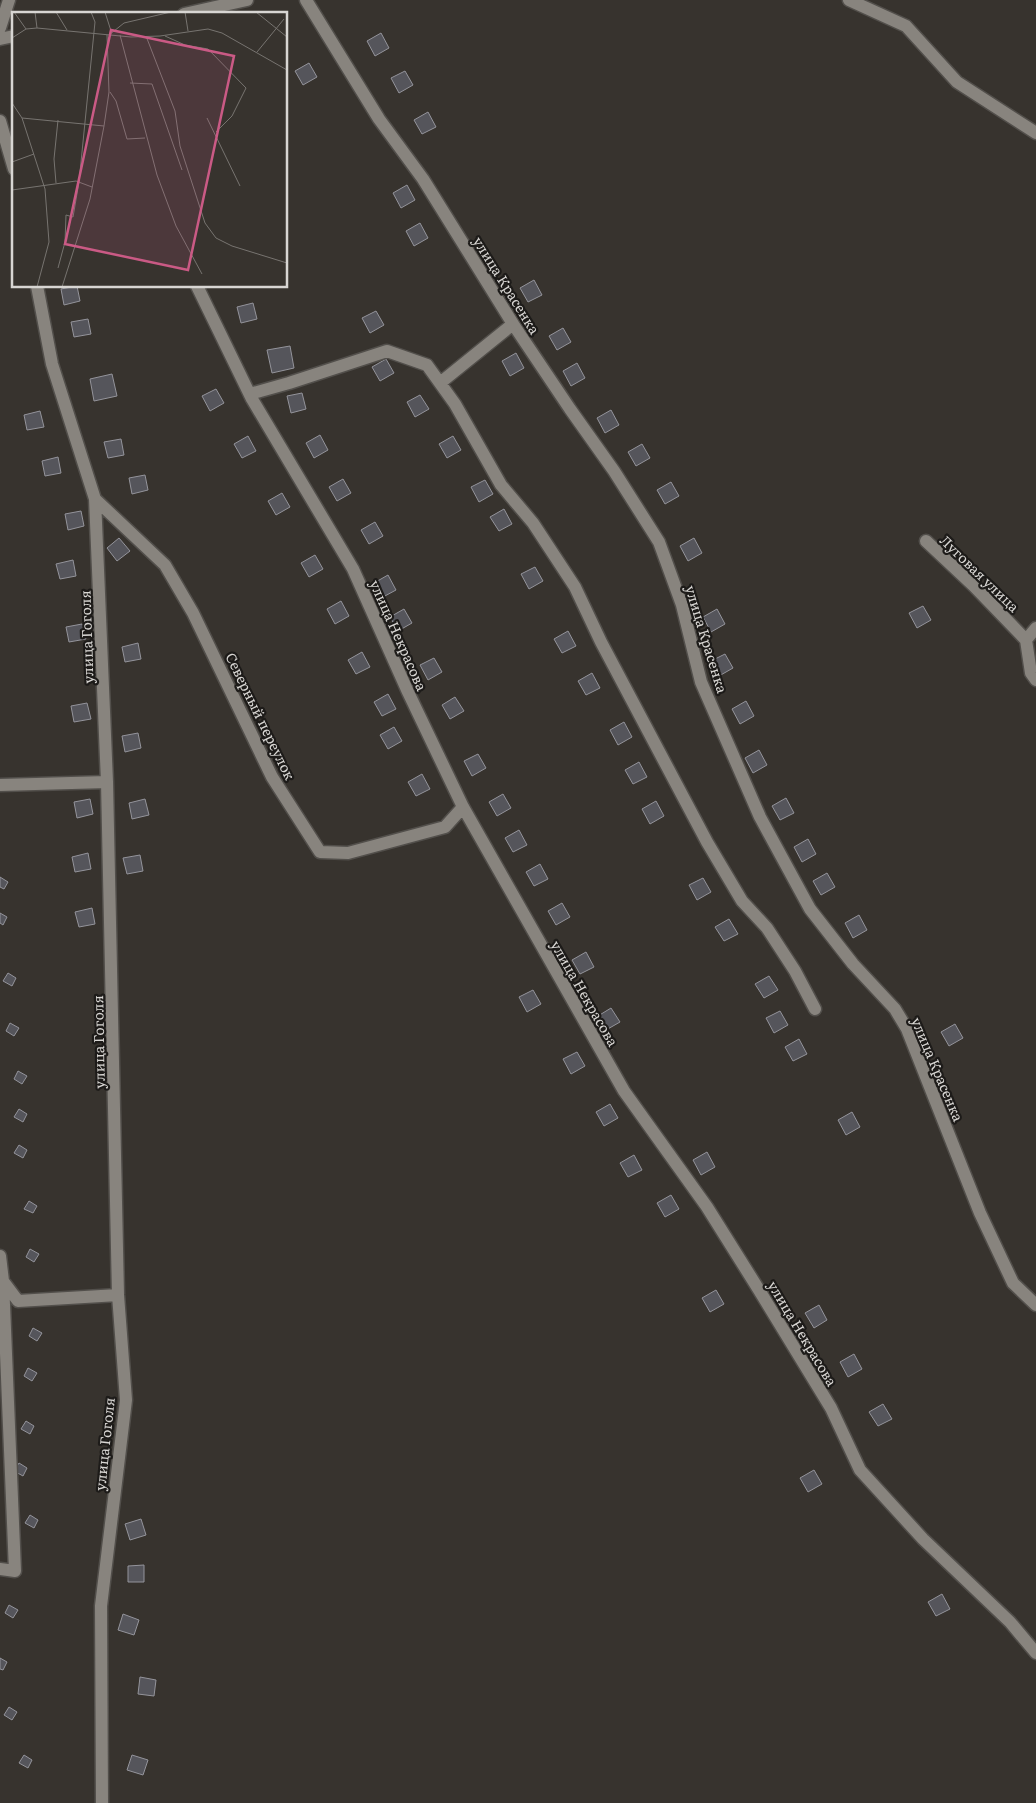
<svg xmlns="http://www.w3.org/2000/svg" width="1036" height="1803" font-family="Literata,serif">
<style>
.building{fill:#55555b;stroke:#94949b}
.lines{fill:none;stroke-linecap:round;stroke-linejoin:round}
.minor-casing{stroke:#524f4b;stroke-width:15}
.minor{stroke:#88847e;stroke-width:12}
.labels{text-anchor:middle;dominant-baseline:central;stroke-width:4.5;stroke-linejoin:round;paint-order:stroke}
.street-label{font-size:14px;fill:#d8d6d3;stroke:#1d1b19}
.inset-road{fill:none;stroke:#777470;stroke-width:1}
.view{fill:#ca5a85;fill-opacity:0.15;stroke:#ca5a85;stroke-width:2.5}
.inset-edge{fill:none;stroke:#d8d6d3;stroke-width:2.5}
</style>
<rect width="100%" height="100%" fill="#37332e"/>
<!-- building -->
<path class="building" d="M 381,33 L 389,48 L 375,56 L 367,41 Z
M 309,63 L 317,77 L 303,85 L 295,71 Z
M 405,71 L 413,85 L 399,93 L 391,78 Z
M 428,112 L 436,127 L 422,134 L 414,120 Z
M 407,185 L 415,200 L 401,208 L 393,193 Z
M 420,223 L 428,238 L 414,246 L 406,231 Z
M 534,280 L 542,295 L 528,302 L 520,288 Z
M 77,286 L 80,301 L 64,305 L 61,289 Z
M 253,303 L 257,319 L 241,323 L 237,307 Z
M 376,311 L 384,325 L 370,333 L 362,318 Z
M 88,319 L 91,334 L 74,337 L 71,322 Z
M 563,328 L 571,342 L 557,350 L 549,336 Z
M 290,346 L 294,368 L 272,373 L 267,350 Z
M 516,353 L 524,368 L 510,376 L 502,361 Z
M 386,359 L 394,373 L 380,381 L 372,367 Z
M 577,363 L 585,378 L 571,386 L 563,371 Z
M 112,374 L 117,396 L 94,401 L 90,379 Z
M 216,389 L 224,403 L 210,411 L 202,396 Z
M 302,393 L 306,409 L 291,413 L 287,396 Z
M 420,395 L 429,409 L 415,417 L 407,402 Z
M 611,410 L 619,425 L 605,433 L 597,418 Z
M 40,411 L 44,427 L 27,430 L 24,415 Z
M 320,435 L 328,450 L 314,458 L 306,443 Z
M 248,436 L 256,451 L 242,458 L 234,444 Z
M 453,436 L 461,450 L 447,458 L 439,444 Z
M 121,439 L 124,455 L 108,458 L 104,442 Z
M 642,444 L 650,458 L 636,466 L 628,452 Z
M 58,457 L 61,473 L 45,476 L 42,461 Z
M 145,475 L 148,490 L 132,494 L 129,478 Z
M 343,479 L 351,493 L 337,501 L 329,487 Z
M 485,480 L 493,494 L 479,502 L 471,487 Z
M 671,482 L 679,496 L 665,504 L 657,490 Z
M 282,493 L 290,507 L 276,515 L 268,501 Z
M 504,509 L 512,524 L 499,531 L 490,517 Z
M 81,511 L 84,526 L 68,530 L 65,514 Z
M 375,522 L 383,536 L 369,544 L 361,530 Z
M 119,538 L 130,551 L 117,561 L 107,548 Z
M 694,538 L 702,553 L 688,561 L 680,546 Z
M 315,555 L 323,569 L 309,577 L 301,563 Z
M 73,560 L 76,576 L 60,579 L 56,564 Z
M 535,567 L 543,581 L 529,589 L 521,574 Z
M 388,575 L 396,590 L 383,597 L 374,583 Z
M 341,601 L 349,616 L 335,624 L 327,609 Z
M 923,606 L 931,620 L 917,628 L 909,613 Z
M 404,609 L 412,623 L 398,631 L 390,617 Z
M 717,609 L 725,624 L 711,632 L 703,617 Z
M 82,624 L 86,639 L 69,642 L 66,627 Z
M 568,631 L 576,646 L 562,653 L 554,639 Z
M 138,643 L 141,659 L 125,662 L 122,647 Z
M 362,652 L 370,667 L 356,674 L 348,660 Z
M 725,654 L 733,668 L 719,676 L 711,661 Z
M 434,658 L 442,672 L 428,680 L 420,665 Z
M 592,673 L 600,688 L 586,695 L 578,681 Z
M 388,694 L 396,709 L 382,716 L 374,702 Z
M 455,697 L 464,711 L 450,719 L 442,705 Z
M 746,701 L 754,716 L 740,724 L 732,709 Z
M 87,703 L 91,719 L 74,722 L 71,706 Z
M 624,722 L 632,737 L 618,745 L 610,730 Z
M 394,727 L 402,741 L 388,749 L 380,735 Z
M 138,733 L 141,748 L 125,752 L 122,736 Z
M 759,750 L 767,765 L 753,773 L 745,758 Z
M 478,754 L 486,768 L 472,776 L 464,761 Z
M 639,762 L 647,777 L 633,784 L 625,770 Z
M 422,774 L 430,789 L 416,796 L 408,782 Z
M 503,794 L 511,808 L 497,816 L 489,802 Z
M 786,798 L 794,813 L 780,820 L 772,806 Z
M 90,799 L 93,814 L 77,818 L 74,802 Z
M 145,799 L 149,815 L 132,819 L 129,803 Z
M 656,801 L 664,816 L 650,824 L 642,809 Z
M 519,830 L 527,845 L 513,852 L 505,838 Z
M 808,839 L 816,854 L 802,862 L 794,847 Z
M 88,853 L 91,869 L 75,872 L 72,857 Z
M 140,855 L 143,871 L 127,874 L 123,858 Z
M 540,864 L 548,879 L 534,886 L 526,872 Z
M 827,873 L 835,887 L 821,895 L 813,881 Z
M 0,877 L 8,882 L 4,889 L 0,887 Z
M 703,878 L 711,892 L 697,900 L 689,885 Z
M 562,903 L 570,917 L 556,925 L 548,911 Z
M 92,908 L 95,924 L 79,927 L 75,912 Z
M 0,913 L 7,917 L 3,925 L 0,923 Z
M 859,915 L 867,930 L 853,938 L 845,923 Z
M 729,919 L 738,934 L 724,941 L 715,927 Z
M 586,952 L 594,967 L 580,974 L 572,960 Z
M 8,973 L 16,978 L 12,986 L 3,981 Z
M 769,976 L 778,990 L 764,998 L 755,984 Z
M 533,990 L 541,1004 L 527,1012 L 519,997 Z
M 611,1008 L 620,1022 L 606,1030 L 598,1016 Z
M 780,1011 L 788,1025 L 774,1033 L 766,1018 Z
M 10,1023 L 19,1028 L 14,1036 L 6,1031 Z
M 955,1024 L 963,1038 L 949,1046 L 941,1032 Z
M 799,1039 L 807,1054 L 793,1061 L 785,1047 Z
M 577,1052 L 585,1066 L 571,1074 L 563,1059 Z
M 18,1071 L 27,1076 L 22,1084 L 14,1079 Z
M 610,1104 L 618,1118 L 604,1126 L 596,1112 Z
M 19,1109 L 27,1114 L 23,1122 L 14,1117 Z
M 852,1112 L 860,1127 L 846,1135 L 838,1120 Z
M 19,1145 L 27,1150 L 23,1158 L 14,1153 Z
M 707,1152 L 715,1167 L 701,1175 L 693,1160 Z
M 634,1155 L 642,1170 L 628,1177 L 620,1163 Z
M 671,1195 L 679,1209 L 665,1217 L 657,1203 Z
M 29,1201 L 37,1206 L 33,1213 L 24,1209 Z
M 30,1249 L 39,1254 L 34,1262 L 26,1257 Z
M 716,1290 L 724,1304 L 710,1312 L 702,1298 Z
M 819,1305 L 827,1320 L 814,1328 L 805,1313 Z
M 33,1328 L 42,1333 L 37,1341 L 29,1336 Z
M 854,1354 L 862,1369 L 848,1377 L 840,1362 Z
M 28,1368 L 37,1373 L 32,1381 L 24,1376 Z
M 883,1404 L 892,1419 L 878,1426 L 869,1412 Z
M 26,1421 L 34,1426 L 30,1434 L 21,1429 Z
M 19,1463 L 27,1468 L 23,1476 L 14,1471 Z
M 814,1470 L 822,1484 L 808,1492 L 800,1478 Z
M 30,1515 L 38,1520 L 34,1528 L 25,1523 Z
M 141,1519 L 146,1535 L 130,1540 L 125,1524 Z
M 144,1565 L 144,1582 L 128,1582 L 128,1566 Z
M 942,1594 L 950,1609 L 936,1616 L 928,1602 Z
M 9,1605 L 18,1610 L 13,1618 L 5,1613 Z
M 123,1614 L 139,1620 L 134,1635 L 118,1630 Z
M 0,1658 L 7,1662 L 3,1670 L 0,1669 Z
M 140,1677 L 156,1680 L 154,1696 L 138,1694 Z
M 9,1707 L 17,1712 L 12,1720 L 4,1715 Z
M 24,1755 L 32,1760 L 28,1768 L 19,1763 Z
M 132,1755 L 148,1760 L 143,1775 L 127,1770 Z"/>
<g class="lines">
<!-- minor casing -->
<g class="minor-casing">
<path id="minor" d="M 306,0 L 379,119 L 423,179 L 513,324 L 570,409 L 614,471 L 659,542 L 682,605 L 701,682 L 760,817 L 810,909 L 853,964 L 895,1009 L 907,1029 L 980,1213 L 1013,1283 L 1036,1305
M 849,0 L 906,26 L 957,82 L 1036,133
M 184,14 L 247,0
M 0,28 L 9,0
M 0,39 L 14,36
M 0,121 L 14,169
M 37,286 L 52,364 L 95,499 L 107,782 L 118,1295 L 126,1400 L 101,1606 L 102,1803
M 197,286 L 252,399 L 353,569 L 408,692 L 463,807 L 624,1091 L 707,1207 L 759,1290 L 831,1408 L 860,1470 L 923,1539 L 1010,1622 L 1036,1653
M 440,383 L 513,324
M 250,394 L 289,383 L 387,351 L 427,365 L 455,404 L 501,485 L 533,523 L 575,587 L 601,642 L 707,842 L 742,901 L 767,928 L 795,971 L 815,1009
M 95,499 L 165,565 L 193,613 L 272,777 L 320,852 L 348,853 L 445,827 L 463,807
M 926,541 L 974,586 L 1026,640 L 1031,673 L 1036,680
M 1026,640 L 1036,628
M 0,785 L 107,782
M 0,1256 L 3,1281 L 15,1571 L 0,1569
M 0,1281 L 3,1281 L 18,1301 L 118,1295"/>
</g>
<!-- minor -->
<use href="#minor" class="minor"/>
</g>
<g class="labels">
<!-- street labels -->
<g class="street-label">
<text transform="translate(507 285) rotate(58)">улица Красенка</text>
<text transform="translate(980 573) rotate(44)">Луговая улица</text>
<text transform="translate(399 635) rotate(66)">улица Некрасова</text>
<text transform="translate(86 637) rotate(-92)">улица Гоголя</text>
<text transform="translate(707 639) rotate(73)">улица Красенка</text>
<text transform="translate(261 716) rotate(64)">Северный переулок</text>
<text transform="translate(585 993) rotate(60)">улица Некрасова</text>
<text transform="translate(98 1042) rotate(-91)">улица Гоголя</text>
<text transform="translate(938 1069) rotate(67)">улица Красенка</text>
<text transform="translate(803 1333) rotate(59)">улица Некрасова</text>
<text transform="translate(104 1444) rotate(-84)">улица Гоголя</text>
</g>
</g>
<!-- overview -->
<g transform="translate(12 12)">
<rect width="275" height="275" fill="#37332e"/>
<path class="inset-road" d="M 2,0 L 14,17M 23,0 L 25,16M 44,0 L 55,18M 93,0 L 99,19M 173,0 L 176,19M 244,0 L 275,25M 97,23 L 112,11 L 159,0M 108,23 L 145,163 L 164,214 L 190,262M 134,24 L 163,99 L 168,134 L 193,211 L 204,226 L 220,234 L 275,251M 153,24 L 173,33 L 196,37 L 234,76 L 220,104 L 204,120M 0,26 L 14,17 L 25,16 L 119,25 L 148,24 L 196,17 L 210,21 L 275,58M 245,40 L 272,7M 118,71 L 140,72 L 170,158M 98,80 L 104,89 L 115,127 L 133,126M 0,91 L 10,106 L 33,177 L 37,230 L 25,275M 10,106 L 92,114M 195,106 L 228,174M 0,150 L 22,142M 44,171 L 42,147 L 46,108M 0,178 L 64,169 L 80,175M 46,256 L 53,230 L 54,203 L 61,205 L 67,170 L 83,10 L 79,0M 50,275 L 78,187 L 92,114 L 97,80 L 95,23"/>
<path class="view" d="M 99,18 L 222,44 L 176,258 L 53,232 Z"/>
<rect width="275" height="275" class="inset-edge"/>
</g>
</svg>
